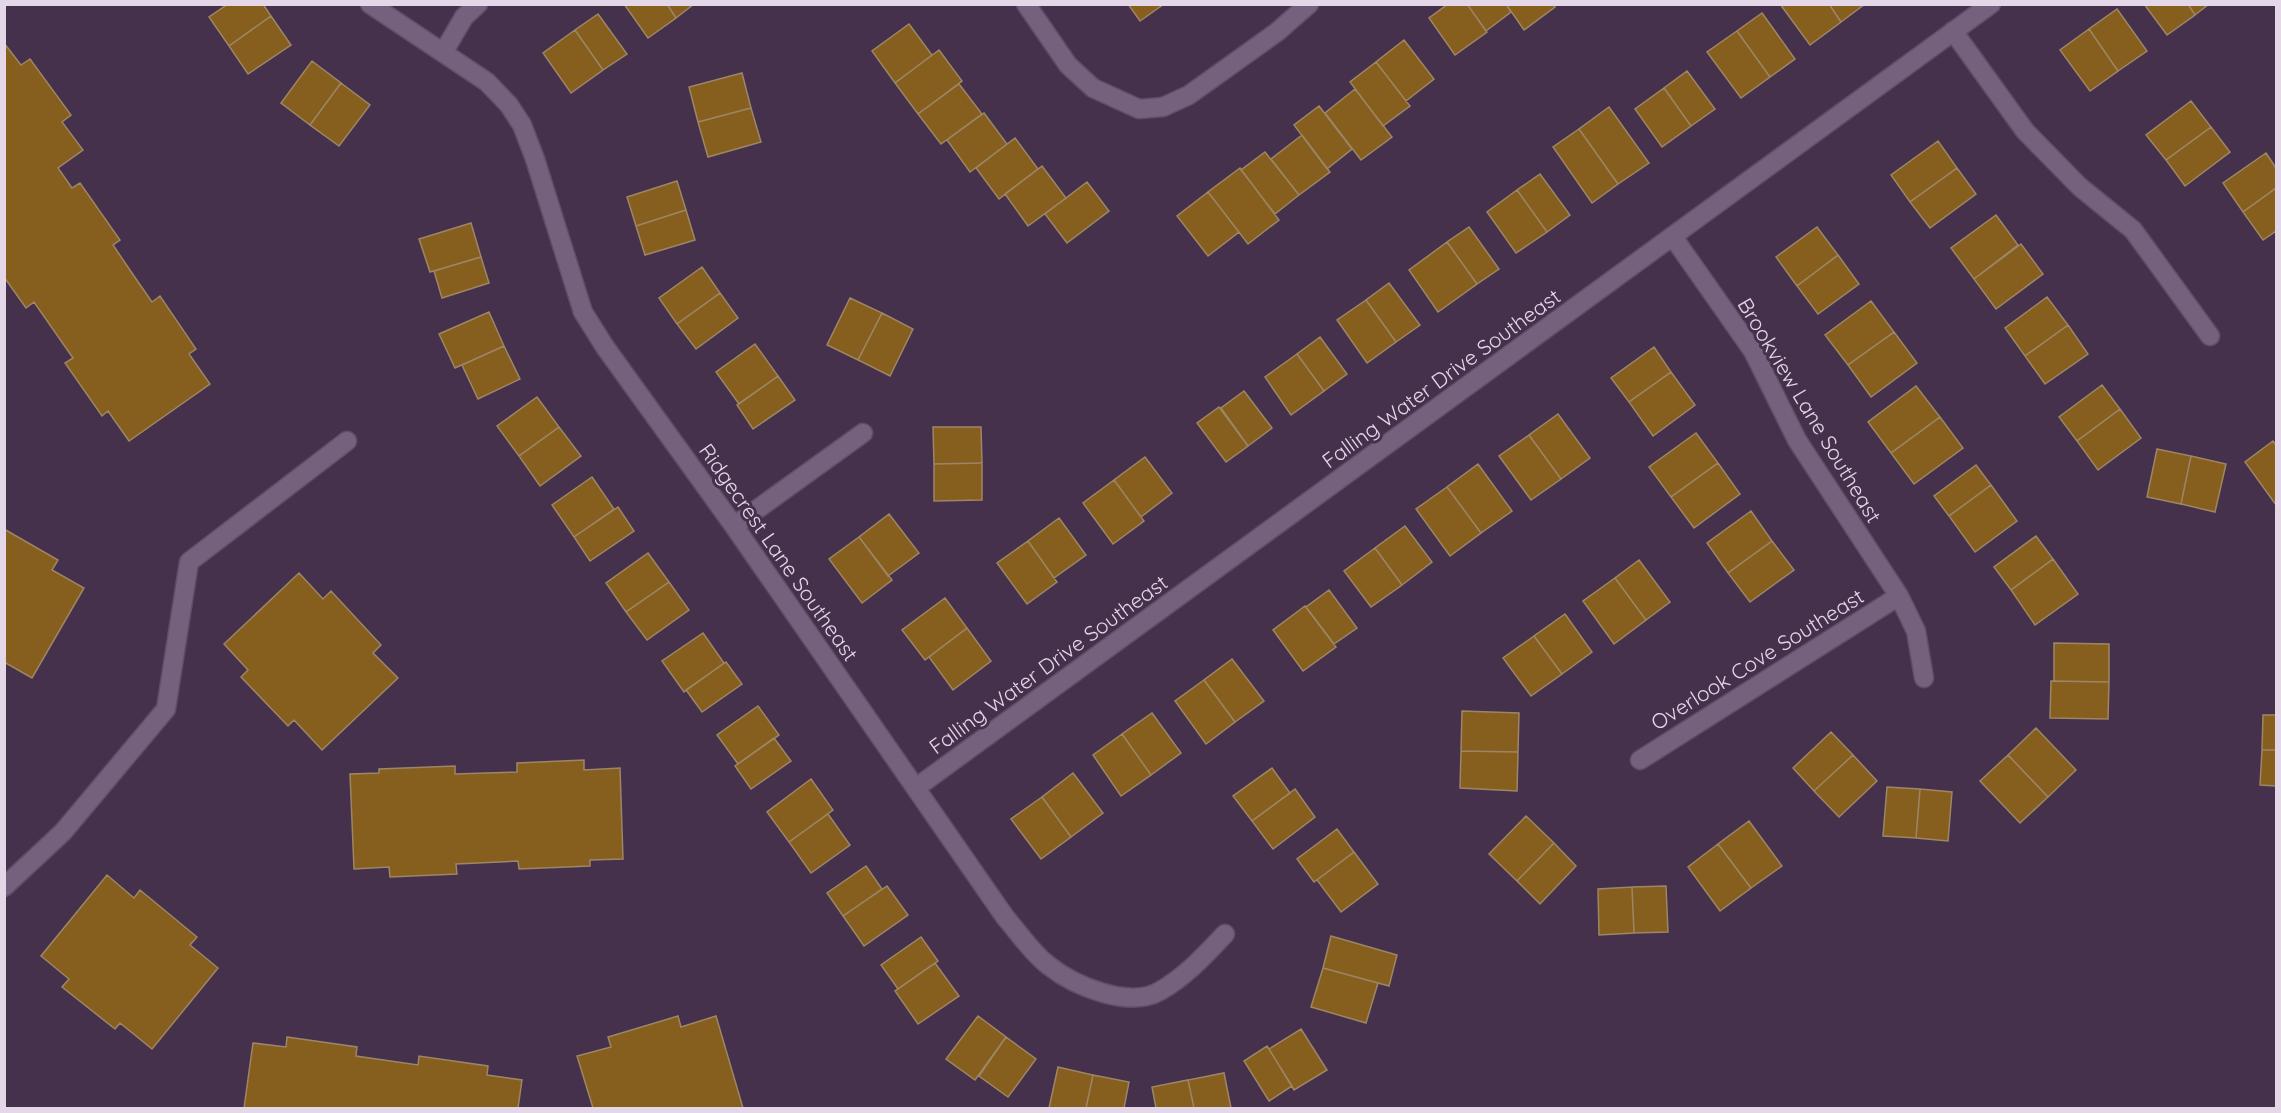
<svg xmlns="http://www.w3.org/2000/svg" width="2281" height="1113" font-family="Quicksand,sans-serif">
<style>
.building{fill:#865f1f;stroke:#9d8666;stroke-width:1.5}
.lines{fill:none;stroke-linecap:round;stroke-linejoin:round}
.street-casing{stroke:#5f4d65;stroke-width:21}
.street{stroke:#75607e;stroke-width:18}
.labels{text-anchor:middle;dominant-baseline:central;stroke-width:6;stroke-linejoin:round;paint-order:stroke}
.street-label{font-size:21px;fill:#e3d7e8;stroke:#45314c}
</style>
<rect width="100%" height="100%" fill="#45314c"/>
<!-- building -->
<path class="building" d="M 228,4 L 263,4 L 271,16 L 229,46 L 209,17 Z
M 624,4 L 667,4 L 676,18 L 648,38 Z
M 667,4 L 694,4 L 676,18 Z
M 1128,4 L 1164,4 L 1140,21 Z
M 1448,4 L 1467,4 L 1487,32 L 1455,55 L 1429,18 Z
M 1467,4 L 1506,4 L 1511,12 L 1486,31 Z
M 1506,4 L 1553,4 L 1555,7 L 1524,30 Z
M 1780,4 L 1829,4 L 1841,22 L 1810,45 Z
M 1829,4 L 1865,4 L 1841,22 Z
M 2144,4 L 2188,4 L 2195,15 L 2167,35 Z
M 2188,4 L 2209,4 L 2195,15 Z
M 2117,9 L 2147,51 L 2118,71 L 2089,29 Z
M 1762,13 L 1795,59 L 1770,77 L 1737,31 Z
M 598,14 L 627,54 L 603,70 L 575,30 Z
M 271,16 L 291,45 L 248,74 L 229,46 Z
M 909,24 L 932,55 L 895,83 L 872,51 Z
M 2089,29 L 2118,71 L 2090,91 L 2060,50 Z
M 575,30 L 603,70 L 571,93 L 543,53 Z
M 1737,31 L 1770,77 L 1741,98 L 1707,52 Z
M 1404,40 L 1434,79 L 1406,101 L 1376,62 Z
M 4,43 L 21,65 L 30,59 L 71,115 L 62,122 L 83,150 L 58,168 L 72,188 L 80,183 L 120,240 L 113,245 L 134,276 L 152,302 L 160,296 L 196,349 L 189,354 L 210,384 L 129,441 L 108,411 L 102,416 L 65,363 L 73,358 L 34,302 L 26,308 L 4,277 Z
M 939,50 L 962,81 L 918,114 L 895,83 Z
M 312,61 L 341,83 L 310,125 L 281,103 Z
M 1376,62 L 1410,106 L 1383,126 L 1350,82 Z
M 1687,71 L 1715,109 L 1691,126 L 1664,88 Z
M 742,73 L 751,108 L 698,122 L 689,87 Z
M 341,83 L 370,105 L 339,146 L 310,125 Z
M 959,84 L 982,114 L 941,144 L 918,114 Z
M 1664,88 L 1691,126 L 1662,147 L 1635,109 Z
M 1355,89 L 1392,137 L 1361,160 L 1325,113 Z
M 2191,101 L 2211,127 L 2166,160 L 2146,135 Z
M 1319,106 L 1352,149 L 1327,169 L 1294,125 Z
M 1609,107 L 1649,163 L 1618,184 L 1579,129 Z
M 751,108 L 761,142 L 708,157 L 698,122 Z
M 984,113 L 1007,144 L 970,172 L 947,140 Z
M 2211,127 L 2230,152 L 2185,186 L 2166,160 Z
M 1579,129 L 1618,184 L 1592,203 L 1553,147 Z
M 1302,135 L 1330,172 L 1299,195 L 1271,159 Z
M 1015,138 L 1038,169 L 999,199 L 976,168 Z
M 1938,141 L 1957,168 L 1910,202 L 1891,175 Z
M 1265,152 L 1299,195 L 1275,214 L 1241,170 Z
M 2266,153 L 2276,168 L 2276,188 L 2243,212 L 2223,183 Z
M 1042,166 L 1066,198 L 1028,226 L 1005,194 Z
M 1240,168 L 1279,220 L 1248,244 L 1208,192 Z
M 1957,168 L 1976,194 L 1930,228 L 1910,202 Z
M 1540,174 L 1570,215 L 1547,232 L 1517,190 Z
M 677,181 L 686,210 L 636,226 L 627,197 Z
M 1087,182 L 1109,211 L 1067,243 L 1045,214 Z
M 2276,188 L 2276,231 L 2263,240 L 2243,212 Z
M 1517,190 L 1547,232 L 1516,253 L 1487,212 Z
M 1208,192 L 1239,232 L 1208,256 L 1177,216 Z
M 686,210 L 695,240 L 645,255 L 636,226 Z
M 1996,215 L 2018,245 L 1974,279 L 1951,248 Z
M 471,223 L 481,257 L 430,272 L 419,239 Z
M 1469,227 L 1499,269 L 1477,284 L 1447,242 Z
M 1817,227 L 1838,255 L 1797,286 L 1776,257 Z
M 1447,242 L 1477,284 L 1438,312 L 1409,270 Z
M 2021,244 L 2043,274 L 1996,309 L 1974,279 Z
M 1838,255 L 1859,284 L 1818,314 L 1797,286 Z
M 481,257 L 489,283 L 442,298 L 434,271 Z
M 702,267 L 720,293 L 677,324 L 659,298 Z
M 1389,283 L 1420,325 L 1396,342 L 1366,300 Z
M 720,293 L 738,318 L 696,349 L 677,324 Z
M 2047,297 L 2068,325 L 2025,356 L 2005,328 Z
M 850,298 L 882,313 L 858,360 L 827,345 Z
M 1366,300 L 1396,342 L 1367,363 L 1337,320 Z
M 1871,301 L 1894,332 L 1848,365 L 1825,335 Z
M 489,312 L 504,346 L 455,368 L 439,334 Z
M 882,313 L 913,329 L 890,376 L 858,360 Z
M 2068,325 L 2088,354 L 2045,384 L 2025,356 Z
M 1894,332 L 1917,363 L 1871,397 L 1848,365 Z
M 1320,337 L 1347,374 L 1324,391 L 1297,354 Z
M 755,344 L 778,376 L 739,404 L 716,372 Z
M 504,346 L 520,379 L 478,399 L 462,365 Z
M 1654,347 L 1671,372 L 1629,402 L 1611,378 Z
M 1297,354 L 1324,391 L 1291,415 L 1265,377 Z
M 1671,372 L 1695,405 L 1653,436 L 1629,402 Z
M 778,376 L 795,400 L 753,429 L 737,405 Z
M 2102,385 L 2120,409 L 2077,441 L 2059,417 Z
M 1916,386 L 1940,417 L 1891,453 L 1868,422 Z
M 1244,391 L 1272,428 L 1248,446 L 1221,408 Z
M 537,397 L 559,427 L 519,456 L 497,426 Z
M 1219,407 L 1248,446 L 1226,462 L 1197,423 Z
M 2120,409 L 2141,438 L 2098,470 L 2077,441 Z
M 1558,414 L 1590,458 L 1561,479 L 1529,435 Z
M 1940,417 L 1963,448 L 1914,484 L 1891,453 Z
M 559,427 L 581,456 L 540,486 L 519,456 Z
M 933,427 L 981,427 L 982,463 L 934,464 Z
M 1696,433 L 1718,463 L 1671,497 L 1649,467 Z
M 1529,435 L 1561,479 L 1531,500 L 1499,456 Z
M 2273,441 L 2276,445 L 2276,505 L 2245,462 Z
M 2157,449 L 2191,456 L 2181,504 L 2147,497 Z
M 2191,456 L 2226,464 L 2215,512 L 2181,504 Z
M 1145,457 L 1172,493 L 1141,517 L 1114,480 Z
M 982,463 L 982,500 L 934,501 L 934,464 Z
M 1718,463 L 1740,494 L 1694,528 L 1671,497 Z
M 1478,464 L 1512,511 L 1481,533 L 1447,487 Z
M 1976,465 L 1991,485 L 1949,516 L 1934,496 Z
M 592,477 L 614,509 L 574,537 L 552,505 Z
M 1114,480 L 1144,521 L 1113,544 L 1083,503 Z
M 1991,485 L 2017,521 L 1975,552 L 1949,516 Z
M 1447,487 L 1481,533 L 1450,556 L 1416,509 Z
M 618,507 L 634,531 L 590,561 L 574,537 Z
M 1751,511 L 1772,541 L 1728,573 L 1707,543 Z
M 889,514 L 919,553 L 888,576 L 859,537 Z
M 1059,518 L 1086,555 L 1054,578 L 1028,541 Z
M 1405,526 L 1432,562 L 1402,585 L 1375,548 Z
M 4,529 L 58,560 L 52,570 L 84,588 L 32,678 L 4,662 Z
M 2036,536 L 2053,559 L 2011,590 L 1994,567 Z
M 859,537 L 892,580 L 862,603 L 829,559 Z
M 1028,541 L 1057,582 L 1027,604 L 997,563 Z
M 1772,541 L 1794,570 L 1750,602 L 1728,573 Z
M 1375,548 L 1402,585 L 1371,607 L 1344,571 Z
M 648,553 L 669,582 L 626,612 L 606,583 Z
M 2053,559 L 2078,594 L 2035,625 L 2011,590 Z
M 1639,560 L 1670,602 L 1646,620 L 1615,578 Z
M 299,573 L 323,599 L 331,591 L 381,645 L 373,653 L 398,678 L 322,750 L 294,720 L 288,726 L 241,677 L 248,670 L 224,644 Z
M 1615,578 L 1646,620 L 1614,644 L 1583,601 Z
M 669,582 L 689,610 L 647,640 L 626,612 Z
M 1329,590 L 1357,628 L 1334,644 L 1306,607 Z
M 945,598 L 967,628 L 925,660 L 902,630 Z
M 1305,606 L 1336,647 L 1303,671 L 1273,630 Z
M 1565,614 L 1592,652 L 1562,674 L 1534,636 Z
M 967,628 L 991,661 L 953,690 L 929,657 Z
M 703,633 L 724,663 L 684,692 L 662,661 Z
M 1534,636 L 1562,674 L 1531,696 L 1503,658 Z
M 2054,643 L 2109,644 L 2109,682 L 2054,681 Z
M 1232,659 L 1264,701 L 1235,722 L 1204,680 Z
M 726,662 L 742,684 L 702,712 L 686,690 Z
M 1204,680 L 1235,722 L 1206,744 L 1175,701 Z
M 2051,681 L 2109,682 L 2108,719 L 2050,718 Z
M 758,706 L 779,735 L 738,764 L 717,735 Z
M 1462,711 L 1519,713 L 1518,752 L 1461,751 Z
M 1152,713 L 1181,753 L 1151,775 L 1122,734 Z
M 2263,715 L 2276,715 L 2276,750 L 2262,750 Z
M 2036,728 L 2076,770 L 2048,797 L 2008,755 Z
M 1831,732 L 1853,755 L 1814,791 L 1793,768 Z
M 1122,734 L 1151,775 L 1121,796 L 1093,755 Z
M 774,738 L 791,761 L 751,789 L 735,766 Z
M 2262,750 L 2276,750 L 2276,786 L 2260,785 Z
M 1461,751 L 1518,752 L 1517,791 L 1460,788 Z
M 1853,755 L 1877,781 L 1839,817 L 1814,791 Z
M 2008,755 L 2048,797 L 2020,823 L 1980,781 Z
M 584,760 L 584,770 L 620,768 L 623,859 L 590,860 L 590,866 L 519,869 L 518,861 L 456,864 L 457,874 L 390,877 L 389,867 L 354,869 L 350,774 L 379,773 L 379,769 L 455,766 L 455,774 L 517,772 L 517,763 Z
M 1272,768 L 1290,793 L 1252,821 L 1233,796 Z
M 1073,773 L 1103,813 L 1071,837 L 1042,797 Z
M 811,779 L 833,810 L 789,842 L 767,812 Z
M 1887,787 L 1920,789 L 1916,838 L 1883,836 Z
M 1295,789 L 1315,817 L 1273,849 L 1252,821 Z
M 1920,789 L 1952,792 L 1948,841 L 1916,838 Z
M 1042,797 L 1071,837 L 1041,859 L 1011,819 Z
M 828,814 L 850,845 L 811,873 L 789,842 Z
M 1526,816 L 1554,843 L 1517,881 L 1489,854 Z
M 1749,821 L 1782,866 L 1751,888 L 1718,844 Z
M 1337,829 L 1354,852 L 1314,882 L 1297,859 Z
M 1554,843 L 1576,866 L 1540,904 L 1517,881 Z
M 1718,844 L 1751,888 L 1720,911 L 1688,867 Z
M 1354,852 L 1378,884 L 1341,912 L 1317,880 Z
M 866,866 L 882,889 L 843,916 L 827,893 Z
M 107,875 L 134,898 L 140,890 L 197,937 L 190,945 L 218,968 L 152,1049 L 120,1023 L 115,1029 L 62,987 L 69,979 L 41,956 Z
M 887,886 L 908,915 L 864,946 L 843,916 Z
M 1666,886 L 1668,932 L 1634,933 L 1632,887 Z
M 1632,887 L 1634,933 L 1599,935 L 1598,889 Z
M 1331,936 L 1397,955 L 1389,986 L 1323,968 Z
M 921,937 L 938,961 L 898,989 L 881,965 Z
M 935,963 L 959,996 L 918,1024 L 895,991 Z
M 1323,968 L 1378,983 L 1366,1023 L 1311,1007 Z
M 678,1016 L 681,1027 L 716,1016 L 743,1108 L 593,1108 L 577,1056 L 611,1047 L 608,1037 Z
M 978,1016 L 1006,1037 L 975,1080 L 946,1059 Z
M 1301,1029 L 1327,1070 L 1294,1090 L 1269,1049 Z
M 287,1037 L 357,1047 L 356,1056 L 418,1065 L 419,1056 L 488,1066 L 487,1075 L 522,1080 L 518,1108 L 244,1108 L 253,1043 L 286,1047 Z
M 1006,1037 L 1036,1059 L 1008,1097 L 979,1076 Z
M 1267,1046 L 1292,1086 L 1269,1101 L 1244,1061 Z
M 1058,1067 L 1093,1075 L 1086,1108 L 1049,1108 Z
M 1224,1073 L 1231,1108 L 1194,1108 L 1188,1080 Z
M 1093,1075 L 1129,1082 L 1124,1108 L 1086,1108 Z
M 1188,1080 L 1194,1108 L 1156,1108 L 1152,1087 Z"/>
<g class="lines">
<!-- street casing -->
<g class="street-casing">
<path id="street" d="M 370,4 L 487,82 L 509,105 L 522,125 L 535,159 L 583,312 L 605,347 L 734,526 L 1005,917 C 1019,933 1032,953 1048,965 C 1074,986 1129,1009 1160,991 C 1185,977 1205,955 1225,934
M 1026,4 L 1068,65 L 1093,88 L 1139,109 L 1163,107 L 1189,95 L 1277,32 L 1309,4
M 1953,31 L 2025,131 L 2080,187 L 2133,230 L 2210,336
M 443,53 L 464,17 L 478,4
M 1673,237 L 1753,351 L 1797,440 L 1899,596 L 1916,631 L 1924,678
M 734,526 L 863,433
M 1640,760 L 1899,596
M 917,787 L 1991,4
M 4,887 L 63,832 L 166,709 L 189,562 L 347,441"/>
</g>
<!-- street -->
<use href="#street" class="street"/>
</g>
<g class="labels">
<!-- street labels -->
<g class="street-label">
<text transform="translate(1441 378) rotate(-36)">Falling Water Drive Southeast</text>
<text transform="translate(1810 410) rotate(59)">Brookview Lane Southeast</text>
<text transform="translate(779 552) rotate(55)">Ridgecrest Lane Southeast</text>
<text transform="translate(1757 659) rotate(-32)">Overlook Cove Southeast</text>
<text transform="translate(1048 664) rotate(-36)">Falling Water Drive Southeast</text>
</g>
</g>
<!-- border -->
<rect width="2281" height="1113" fill="none" stroke="#e3d7e8" stroke-width="12"/>
</svg>
